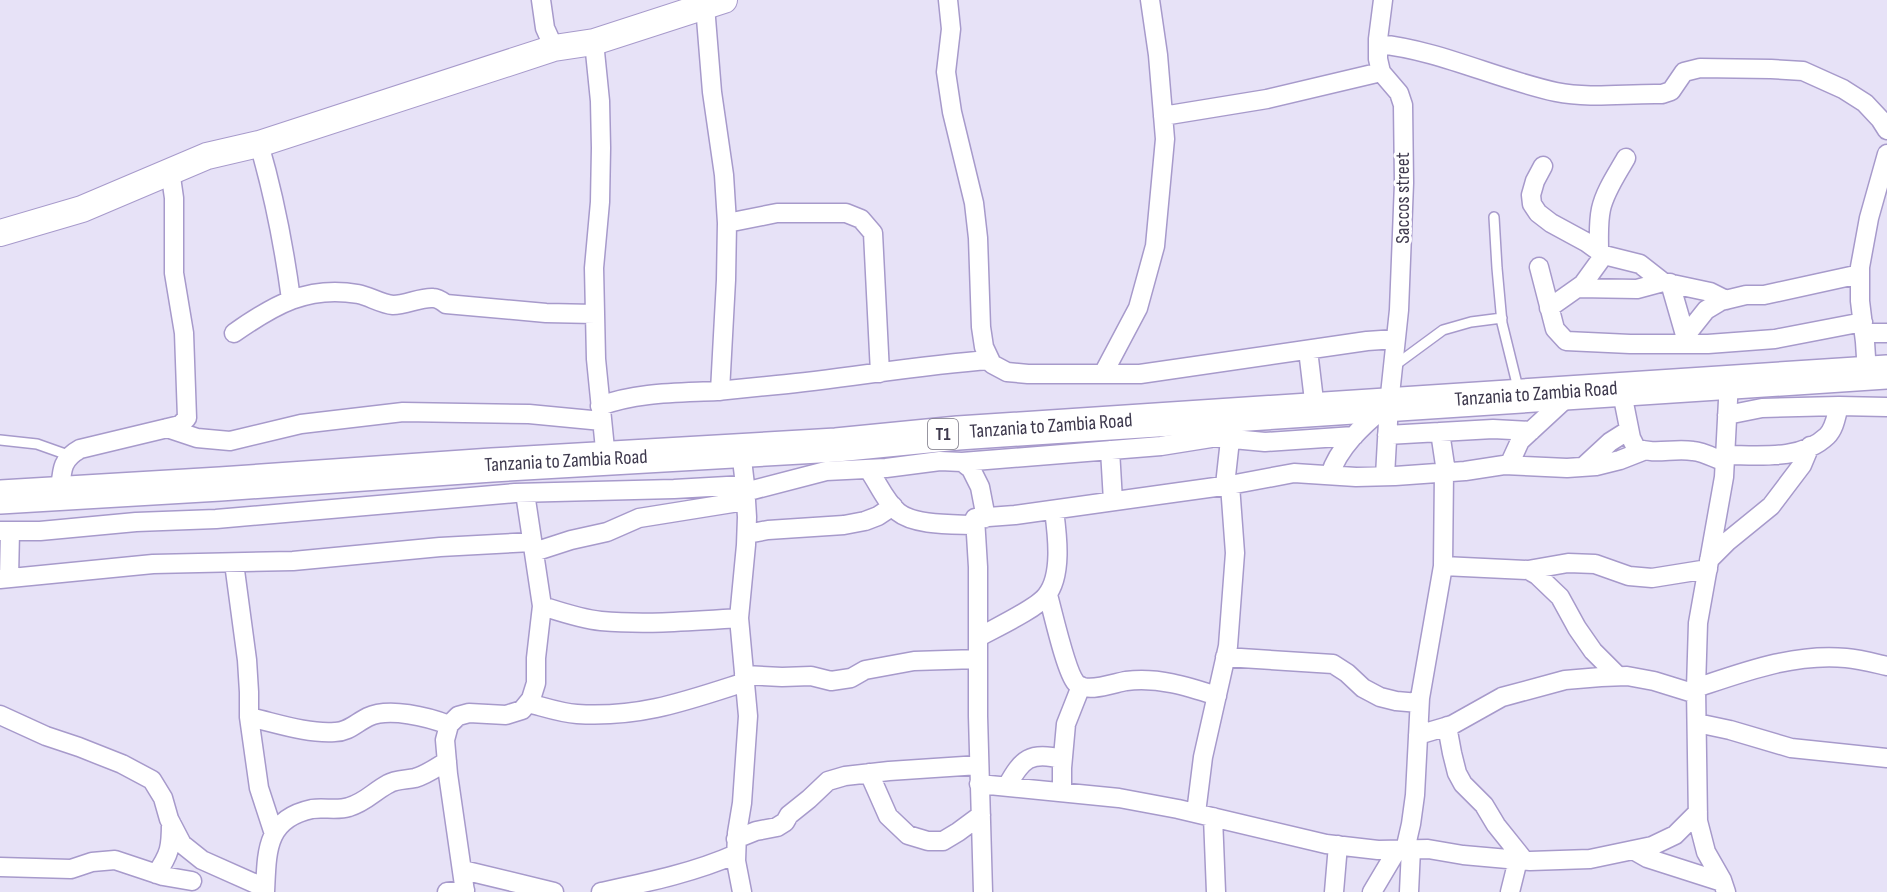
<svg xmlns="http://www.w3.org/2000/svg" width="1887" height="892" font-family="'Sofia Sans Condensed',sans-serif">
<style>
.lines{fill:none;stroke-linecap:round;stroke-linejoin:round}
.lane-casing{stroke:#a79acb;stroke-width:12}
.street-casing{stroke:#a79acb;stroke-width:21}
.secondary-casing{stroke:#a79acb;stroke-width:28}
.highway-casing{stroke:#a79acb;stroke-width:36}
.lane{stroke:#fff;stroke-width:9}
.street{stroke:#fff;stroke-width:18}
.secondary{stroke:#fff;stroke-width:26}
.highway{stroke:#fff;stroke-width:33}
.labels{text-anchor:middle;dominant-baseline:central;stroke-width:6;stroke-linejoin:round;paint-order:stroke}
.shield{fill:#fff;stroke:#777482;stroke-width:1.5}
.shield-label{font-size:18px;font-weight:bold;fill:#3d384c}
.street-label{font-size:20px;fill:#3d384c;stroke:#fff}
</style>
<rect width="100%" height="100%" fill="#e7e2f7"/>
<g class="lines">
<!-- lane casing -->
<g class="lane-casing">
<path id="lane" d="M 1494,217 L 1497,268 L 1502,323 L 1519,392
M 1394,366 L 1443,330 L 1471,322 L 1502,318
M 0,440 L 37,444 L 68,455"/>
</g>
<!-- street casing -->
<g class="street-casing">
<path id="street" d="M 541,0 L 545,28 L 554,48
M 948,0 L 951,29 L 946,72 L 952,112 L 974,203 L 978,238 L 981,327 L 984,347 L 992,364 L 1007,372 L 1028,374 L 1140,374 L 1367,341 L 1396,339
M 1383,0 L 1378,39 L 1378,59 L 1381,72 L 1399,93 L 1403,105 L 1404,183 L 1399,310 L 1389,404 L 1385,476
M 705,6 L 712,92 L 724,175 L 727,223 L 726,280 L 720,391
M 594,42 L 600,101 L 601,148 L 600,202 L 594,268 L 596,359 L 606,459
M 1378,44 C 1439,50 1496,79 1556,92 C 1591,99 1627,93 1662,94 L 1671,91 L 1684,72 L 1700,68 L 1771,69 L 1803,71 L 1843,89 L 1865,103 L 1880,119 L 1887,130
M 1163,116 L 1267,99 L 1381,72
M 259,144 C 274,195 284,247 291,299
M 1543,166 L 1535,181 L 1531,195 L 1532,204 L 1538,213 L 1551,223 L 1586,242 L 1604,255 L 1640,264 L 1663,282 L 1710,292 L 1726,300
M 727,223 L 777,213 L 846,213 L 861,219 L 873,233 L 880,373
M 1599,251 C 1599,237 1598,223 1601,209 C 1605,191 1617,174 1626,158
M 1539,267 L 1555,329 L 1566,341 L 1630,344 L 1708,344 L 1775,339 L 1863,322
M 1670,283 L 1685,335
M 1578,288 L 1637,289 L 1663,282
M 1549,308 L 1583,284 L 1604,255
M 234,333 C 274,305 308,285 358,294 C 369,296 381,304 393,305 C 406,305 421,297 433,298 C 438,298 442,301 446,304 L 546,313 L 595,314
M 1864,333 L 1887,333
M 1679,344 L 1706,310 L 1721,301 L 1746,295 L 1764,295 L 1860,274
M 1308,350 L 1315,409
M 1867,373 L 1865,342 L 1860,301 L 1860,267 L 1869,218 L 1887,154
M 1103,374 L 1138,308 L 1155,246 L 1165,139 L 1158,55 L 1150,0
M 1621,388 L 1631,438 L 1636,448 C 1655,455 1673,448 1693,451 C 1704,452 1714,458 1725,462
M 600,406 C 638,392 677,393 717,391 C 737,389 757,387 777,385 C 848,378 919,365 990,360
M 1727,415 L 1762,408 L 1839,406 L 1887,407
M 167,428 L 197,438 L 230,441 L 301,424 L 403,412 L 529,414 L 602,421
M 1440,432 L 1446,472
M 1387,435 L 1493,429 L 1531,431
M 1201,436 L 1265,442 L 1354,436
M 1110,450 L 1113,501
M 741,451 L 745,485 L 747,517 L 746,545 L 739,618 L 748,716 L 742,803 L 737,833 L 736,861 L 742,892
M 1725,455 C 1757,455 1801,461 1827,436 C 1835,428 1836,416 1839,406
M 962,462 L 1161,446 L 1211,438
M 1509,465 L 1520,441 L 1572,393
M 1584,466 L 1610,442 L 1629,430
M 868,469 C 878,483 885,501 898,512 C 915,526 954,524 975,525
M 1330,475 C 1338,448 1363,425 1385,407
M 1225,485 L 1230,440
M 745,492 L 826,471 L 886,468 L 940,461 L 962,462 L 971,469 L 980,487 L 986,518
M 60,493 C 62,472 60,460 80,449 L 180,425 L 187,418 L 184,333 L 174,273 L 174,198 L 170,170
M 0,531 L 40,531 L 136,522 L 216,519 L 515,493 L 674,489 L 745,485
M 747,534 L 768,530 L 844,525 L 865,521 L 878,516 L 893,506
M 534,552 L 571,540 L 607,532 L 639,518 L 745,501
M 1709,560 L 1728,541 L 1771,506 L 1802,465 L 1810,446
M 234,563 L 247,660 L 249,692 L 249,717 L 259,788 L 274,834
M 1443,566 L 1528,570 L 1537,575 L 1560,597 L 1577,628 L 1593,651 L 1618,676
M 1528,570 L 1568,563 L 1595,564 L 1629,576 L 1652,578 L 1708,569
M 9,578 L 10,531
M 0,579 L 153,564 L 293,561 L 440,547 L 532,542
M 1048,595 C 1053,613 1066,672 1076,683 C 1086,694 1114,683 1126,681 C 1158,677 1186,686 1217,696
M 542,606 C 561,612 581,619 601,621 C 647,625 693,621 739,618
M 979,637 C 995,628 1036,609 1046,596 C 1063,576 1057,533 1054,510
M 1225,657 L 1333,664 L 1347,673 L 1363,688 L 1380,697 L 1396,701 L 1419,703
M 744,675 L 782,677 L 811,676 L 831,681 L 851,678 L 865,670 L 914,661 L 978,659
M 1696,688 C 1744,672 1794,653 1846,658 C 1859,659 1874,663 1887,666
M 528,703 C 544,707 561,713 577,714 C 640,718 686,701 745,682
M 0,715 L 46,736 L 79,747 L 122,764 L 152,780 L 163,798 L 169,819 L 182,844 L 202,860 L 265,888
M 249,717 C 276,723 307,734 335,732 C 348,732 356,723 368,717 C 389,707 428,717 449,725
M 1697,723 L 1730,730 L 1791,748 L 1887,758
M 1447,726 L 1452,753 L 1457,773 L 1463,784 L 1484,805 L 1496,825 L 1524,860
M 1418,735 L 1452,725 L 1502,697 L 1565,680 L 1601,677 L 1627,676 L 1654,681 L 1696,694
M 869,773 L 888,816 L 908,835 L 928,841 L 943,841 L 958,832 L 981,815
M 979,784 L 1119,798 L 1178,809 L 1326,844 L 1378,850 L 1428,849 L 1463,855 L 1530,861 L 1590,859 L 1652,846 L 1675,835 L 1698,812
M 1007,786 C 1022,759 1030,751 1062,759
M 1062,792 L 1062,768 L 1066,724 L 1081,686
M 1196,813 L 1203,757 L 1228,646 L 1235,553 L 1230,485
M 1213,817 L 1216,892
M 736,839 L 756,831 L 777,827 L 785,822 L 789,815 L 809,799 L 828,781 L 845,776 L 889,771 L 979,765
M 1405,850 L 1411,824 L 1415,795 L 1420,698 L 1443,566 L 1444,472
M 1633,850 L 1647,858 L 1722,882
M 0,867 L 71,869 L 92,862 L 115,860 L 163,876 L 192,881
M 463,870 L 554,892
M 156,874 C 170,854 171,847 171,823
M 265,892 C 267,852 265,819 312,809 C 324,807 337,811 349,807 C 366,802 373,792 388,784 C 396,779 406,780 415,778 C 426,775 437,767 447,761
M 447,892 L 465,890
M 465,892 L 448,774 L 445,740 L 449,725 L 458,716 L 469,713 L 506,715 L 522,710 L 531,699 L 536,683 L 536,658 L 542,606 L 525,493
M 601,892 C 648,882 693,873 736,854
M 983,892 L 978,716 L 978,567 L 975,518 L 1015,515 L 1230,485 L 1294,473 L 1356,477 L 1395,476 L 1465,471 L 1504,465 L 1567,468 L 1596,466 L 1620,460 L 1643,451
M 1334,892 L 1338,845
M 1372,892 L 1397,850
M 1409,892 L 1411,849
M 1510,892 L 1518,860
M 1726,892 L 1722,880 L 1706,852 L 1698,821 L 1696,688 L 1698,623 L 1724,477 L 1729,381"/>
</g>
<!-- secondary casing -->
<g class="secondary-casing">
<path id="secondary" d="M 0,233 L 82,209 L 207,156 L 259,144 L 554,48 L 594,42 L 724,0"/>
</g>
<!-- highway casing -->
<g class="highway-casing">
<path id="highway" d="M 0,497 L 220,484 L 492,465 L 836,445 L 958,433 L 1887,372"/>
</g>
<!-- lane -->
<use href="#lane" class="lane"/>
<!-- street -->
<use href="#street" class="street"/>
<!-- secondary -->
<use href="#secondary" class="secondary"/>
<!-- highway -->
<use href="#highway" class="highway"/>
</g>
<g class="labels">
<!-- shield labels -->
<rect class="shield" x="928" y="419" width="30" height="30" rx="4.5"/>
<g class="shield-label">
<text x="943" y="434">T1</text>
</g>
<!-- street labels -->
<g class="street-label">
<text transform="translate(1403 198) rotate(-90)">Saccos street</text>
<text transform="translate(1536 394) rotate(-4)">Tanzania to Zambia Road</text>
<text transform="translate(1051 426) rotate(-4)">Tanzania to Zambia Road</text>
<text transform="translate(566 461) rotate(-3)">Tanzania to Zambia Road</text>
</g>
</g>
</svg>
